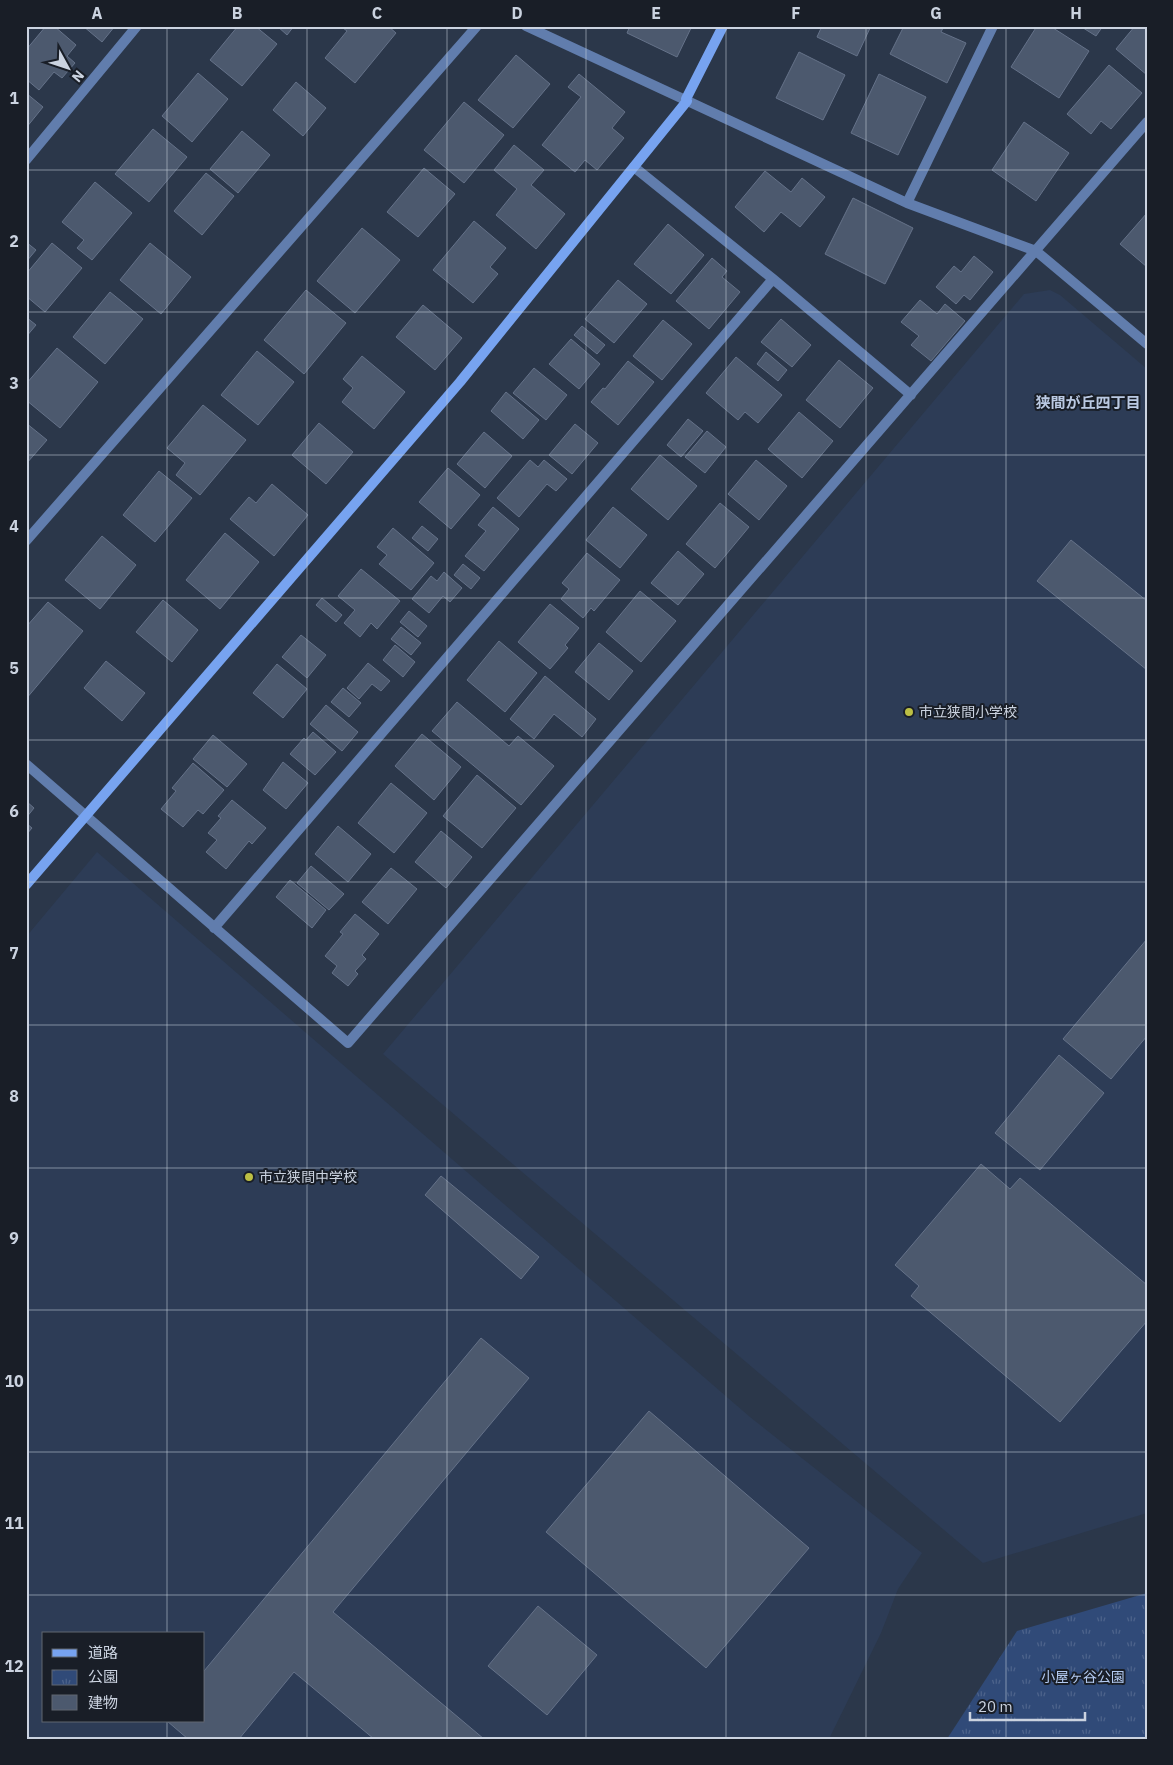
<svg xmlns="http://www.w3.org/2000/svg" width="1173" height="1765" font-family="'IBM Plex Sans','Noto Sans JP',sans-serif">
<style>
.built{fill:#2d3c56;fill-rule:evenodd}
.park{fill:url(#park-tufts)}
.building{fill:#4c596e;stroke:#657289}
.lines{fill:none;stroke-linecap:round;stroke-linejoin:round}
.street{stroke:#617dad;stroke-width:10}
.secondary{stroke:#77a3f0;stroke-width:10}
.grid{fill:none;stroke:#cbd3e0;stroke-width:1;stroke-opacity:0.55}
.poi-dot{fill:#bcbf44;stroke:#191e27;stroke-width:2}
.labels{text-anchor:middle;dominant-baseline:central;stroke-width:4;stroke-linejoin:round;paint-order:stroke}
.poi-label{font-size:14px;fill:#cbd3e0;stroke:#191e27;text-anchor:start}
.park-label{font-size:14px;fill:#b2c9f0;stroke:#191e27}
.neighbourhood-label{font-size:15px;font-weight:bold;fill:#bac9e2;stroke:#191e27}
.neatline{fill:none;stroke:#cbd3e0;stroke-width:2}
.grid-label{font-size:16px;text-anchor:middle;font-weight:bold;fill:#cbd3e0}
</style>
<defs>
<pattern id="park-tufts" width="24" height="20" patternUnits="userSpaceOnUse" patternTransform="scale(1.25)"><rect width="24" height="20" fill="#304a78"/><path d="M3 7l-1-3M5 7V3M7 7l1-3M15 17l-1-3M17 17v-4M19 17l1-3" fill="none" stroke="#4d638b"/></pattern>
</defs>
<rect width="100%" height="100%" fill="#2b374a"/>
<!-- built -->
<path class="built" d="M 1050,290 L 1060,295 L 1147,369 L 1147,1513 L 983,1563 L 383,1054 L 1024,294 Z
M 97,852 L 750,1417 L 922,1553 L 898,1589 L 881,1633 L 829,1739 L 26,1739 L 26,937 ZM 44,1634 L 204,1634 L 204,1721 L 44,1721 Z"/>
<!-- park -->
<path class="park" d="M 1147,1593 L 1147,1739 L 947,1739 L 1017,1631 Z"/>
<!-- building -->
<path class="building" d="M 46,26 L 54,26 L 76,45 L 67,56 L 75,63 L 62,78 L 54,72 L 39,90 L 26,79 L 26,50 Z
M 83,26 L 115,26 L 102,42 Z
M 238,26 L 255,26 L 277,44 L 242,86 L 210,60 Z
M 277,26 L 294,26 L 287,35 Z
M 344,26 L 388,26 L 396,33 L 355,83 L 325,58 L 347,31 L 343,28 Z
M 630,26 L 692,26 L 677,57 L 627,33 Z
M 822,26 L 871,26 L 857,56 L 817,37 Z
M 904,26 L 944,26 L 941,32 L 966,43 L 947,83 L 890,54 Z
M 1037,26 L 1050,26 L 1089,51 L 1059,98 L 1011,67 Z
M 1080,26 L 1103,26 L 1096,36 Z
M 1135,26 L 1147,26 L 1147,75 L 1116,49 Z
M 799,52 L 845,75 L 823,120 L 776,98 Z
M 516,55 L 550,84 L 513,128 L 478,100 Z
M 1109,65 L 1142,93 L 1111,129 L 1101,121 L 1091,134 L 1067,114 Z
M 198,73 L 228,99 L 192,142 L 162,116 Z
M 579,74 L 625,112 L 612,128 L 624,138 L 597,170 L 585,160 L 575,172 L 542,145 L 581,97 L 568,87 Z
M 879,74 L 926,97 L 898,155 L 851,133 Z
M 296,82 L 326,108 L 303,136 L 273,110 Z
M 26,93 L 43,107 L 26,128 Z
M 464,102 L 504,135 L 464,183 L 424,150 Z
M 1024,122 L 1069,153 L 1036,201 L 992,170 Z
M 153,129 L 187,157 L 149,202 L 115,174 Z
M 242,131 L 270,155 L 238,193 L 210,169 Z
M 514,145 L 544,170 L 531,185 L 565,214 L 536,249 L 496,215 L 517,189 L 494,170 Z
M 424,168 L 455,194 L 418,237 L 387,212 Z
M 765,171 L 791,192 L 802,178 L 825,197 L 800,227 L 781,212 L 764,232 L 735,207 Z
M 206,173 L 234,196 L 202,235 L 174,211 Z
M 95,182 L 132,213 L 92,260 L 77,248 L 84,240 L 62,222 Z
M 853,198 L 913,228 L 885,284 L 825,254 Z
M 1147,213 L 1147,267 L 1120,244 Z
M 474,221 L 506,248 L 490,267 L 498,274 L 473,303 L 433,270 Z
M 668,224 L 704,255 L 671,294 L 634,264 Z
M 362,228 L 400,260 L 355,313 L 317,281 Z
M 26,242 L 36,250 L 26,262 Z
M 52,243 L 82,268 L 45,312 L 26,296 L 26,274 Z
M 150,243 L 191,277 L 161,314 L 120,280 Z
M 974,256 L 993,272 L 970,300 L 964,295 L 956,304 L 936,287 L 954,266 L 961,272 Z
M 712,258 L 727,271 L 722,277 L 740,292 L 709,329 L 676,301 Z
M 618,280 L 647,304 L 614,343 L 585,319 Z
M 306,290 L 346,323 L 304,374 L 264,340 Z
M 110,292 L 143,319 L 105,364 L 73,337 Z
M 920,300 L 937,314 L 945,304 L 965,321 L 931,361 L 911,345 L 919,336 L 901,322 Z
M 423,305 L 462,338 L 435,370 L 396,337 Z
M 26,317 L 36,325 L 26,337 Z
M 781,319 L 811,345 L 792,367 L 761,342 Z
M 663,320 L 692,344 L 662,380 L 633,356 Z
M 582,326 L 605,345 L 597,354 L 574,335 Z
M 571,339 L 600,364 L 579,389 L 549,364 Z
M 57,348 L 98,382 L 60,428 L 26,400 L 26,384 Z
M 257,351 L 294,382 L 258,425 L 221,395 Z
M 766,352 L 787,370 L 778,381 L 757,364 Z
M 362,356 L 405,392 L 374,429 L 342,402 L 353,388 L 343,379 Z
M 736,357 L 782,395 L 758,423 L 745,412 L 738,420 L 706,393 Z
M 839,360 L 873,388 L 840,428 L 806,400 Z
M 628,361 L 654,382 L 618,425 L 591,402 L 603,388 L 605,389 Z
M 534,368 L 567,395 L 546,420 L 513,393 Z
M 506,392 L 539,420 L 523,439 L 491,411 Z
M 203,405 L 246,440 L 200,495 L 176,475 L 185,463 L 167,448 Z
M 799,412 L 833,441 L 802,478 L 768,449 Z
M 688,419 L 703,431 L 681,457 L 667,445 Z
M 26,423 L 47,440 L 26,464 Z
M 319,423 L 353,452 L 326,484 L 292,455 Z
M 575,424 L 598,443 L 572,474 L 549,455 Z
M 707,431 L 726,447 L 705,473 L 685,457 Z
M 484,432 L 512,456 L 485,488 L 457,464 Z
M 660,455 L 697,486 L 668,520 L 631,489 Z
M 530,460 L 538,467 L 544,460 L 567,479 L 556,491 L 547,484 L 519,517 L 497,498 Z
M 756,460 L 787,486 L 759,520 L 728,494 Z
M 448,468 L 480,495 L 451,529 L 419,502 Z
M 159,471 L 192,498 L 155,542 L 123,515 Z
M 272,484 L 308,515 L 274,556 L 230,519 L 249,497 L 256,503 Z
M 720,503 L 749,527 L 715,568 L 686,544 Z
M 493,507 L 519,529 L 484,571 L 465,556 L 486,531 L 478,525 Z
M 613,507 L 647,535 L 620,568 L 586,540 Z
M 422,526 L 438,539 L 428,551 L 412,538 Z
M 393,528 L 434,563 L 411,590 L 379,564 L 387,555 L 377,547 Z
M 225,533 L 259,562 L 220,609 L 186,580 Z
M 102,536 L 136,565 L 100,609 L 65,580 Z
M 1071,540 L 1147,601 L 1147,670 L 1037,581 Z
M 678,551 L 704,574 L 678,605 L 651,583 Z
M 587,553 L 620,580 L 594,611 L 591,608 L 583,618 L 561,599 L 569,589 L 562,583 Z
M 463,564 L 480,578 L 471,589 L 454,575 Z
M 361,569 L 400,601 L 377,629 L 371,623 L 360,637 L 344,623 L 355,610 L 338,596 Z
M 444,572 L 462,588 L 450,602 L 443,596 L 429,613 L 412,599 L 431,576 L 437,581 Z
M 640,591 L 676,621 L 641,662 L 606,632 Z
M 322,598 L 342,615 L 336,622 L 316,605 Z
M 163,600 L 198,630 L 172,662 L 136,632 Z
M 48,602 L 83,631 L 26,699 L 26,627 Z
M 550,604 L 579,628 L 565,645 L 568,648 L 550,669 L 518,642 Z
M 409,611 L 427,626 L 418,637 L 400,622 Z
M 401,627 L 421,643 L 411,655 L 391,639 Z
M 301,635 L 326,655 L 307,678 L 282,657 Z
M 499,641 L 537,673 L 505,712 L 467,680 Z
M 599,643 L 633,671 L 609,700 L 575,672 Z
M 395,645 L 415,662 L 403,677 L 383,660 Z
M 106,661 L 145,693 L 122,721 L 84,688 Z
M 368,663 L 390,681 L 381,691 L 372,684 L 359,699 L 347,688 Z
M 277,664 L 307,689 L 283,718 L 253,693 Z
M 545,676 L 596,719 L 582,737 L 554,714 L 534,739 L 510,719 Z
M 343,688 L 361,703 L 349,717 L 331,702 Z
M 457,702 L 509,746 L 518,736 L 554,766 L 521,805 L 432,731 Z
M 326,705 L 358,732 L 342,751 L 310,724 Z
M 313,732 L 336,752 L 315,775 L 290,754 L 304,738 L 306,740 Z
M 422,734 L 461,767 L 434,800 L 395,766 Z
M 213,735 L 247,764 L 227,787 L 193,759 Z
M 283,762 L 308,783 L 286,809 L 263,790 Z
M 193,763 L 224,790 L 203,814 L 198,810 L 183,827 L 161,809 L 176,791 L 172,788 Z
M 477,775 L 516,808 L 482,848 L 443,816 Z
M 391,783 L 427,813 L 394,853 L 358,823 Z
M 232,800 L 266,828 L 252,844 L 249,841 L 226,869 L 206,852 L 217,840 L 208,833 L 221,818 L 218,816 Z
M 26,801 L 34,808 L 26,818 Z
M 26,823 L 32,828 L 26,835 Z
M 338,826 L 371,854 L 348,882 L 315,854 Z
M 441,831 L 472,857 L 446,888 L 415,862 Z
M 311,866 L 344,894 L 329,910 L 297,883 Z
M 391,868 L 417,889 L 388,924 L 362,902 Z
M 290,880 L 326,910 L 312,928 L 276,897 Z
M 355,914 L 379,934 L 362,955 L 366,959 L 355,971 L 358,974 L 348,986 L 332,973 L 337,966 L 325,956 L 343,934 L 340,932 Z
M 1147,939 L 1147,1036 L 1111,1079 L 1063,1039 Z
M 1059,1055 L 1104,1093 L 1040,1170 L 995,1133 Z
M 981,1164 L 1010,1189 L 1020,1178 L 1147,1285 L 1147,1321 L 1060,1422 L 911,1296 L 919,1286 L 895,1265 Z
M 441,1176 L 539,1257 L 521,1279 L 425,1195 Z
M 481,1338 L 529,1378 L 333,1612 L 484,1739 L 374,1739 L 294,1672 L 239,1739 L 188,1739 L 167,1721 L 204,1721 L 204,1671 Z
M 649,1411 L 809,1548 L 706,1668 L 546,1532 Z
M 538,1606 L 597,1655 L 547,1715 L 488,1666 Z"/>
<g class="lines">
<!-- street -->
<path class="street" d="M 526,26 L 907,203 L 1036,251 L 1147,344
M 26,160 L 137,26
M 634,167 L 773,279 L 911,395
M 907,203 L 993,26
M 26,541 L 477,26
M 26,764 L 348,1043 L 1147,122
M 214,928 L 773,279"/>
<!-- secondary -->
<path class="secondary" d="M 26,885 L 460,382 L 687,101 L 686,99 L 723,26"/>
</g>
<!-- grid -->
<path class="grid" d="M 167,26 L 167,1634M 307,26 L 307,1739M 447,26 L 447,1739M 586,26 L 586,1739M 726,26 L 726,1739M 866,26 L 866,1739M 1006,26 L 1006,1739M 26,170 L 1147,170M 26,312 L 1147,312M 26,455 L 1147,455M 26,598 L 1147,598M 26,740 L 1147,740M 26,882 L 1147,882M 26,1025 L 1147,1025M 26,1168 L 1147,1168M 26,1310 L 1147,1310M 26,1452 L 1147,1452M 26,1595 L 1147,1595M 167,1721 L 167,1739"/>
<!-- markers -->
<g class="poi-dot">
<circle cx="909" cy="712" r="5"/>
<circle cx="249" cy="1177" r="5"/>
</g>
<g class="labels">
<!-- poi labels -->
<g class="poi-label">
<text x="919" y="712">市立狭間小学校</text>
<text x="259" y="1177">市立狭間中学校</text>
</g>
<!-- park labels -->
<g class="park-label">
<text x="1083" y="1677">小屋ヶ谷公園</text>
</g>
<!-- neighbourhood labels -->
<g class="neighbourhood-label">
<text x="1088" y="402">狭間が丘四丁目</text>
</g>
</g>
<!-- border -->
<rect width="1173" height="1765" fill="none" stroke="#191e27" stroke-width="55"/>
<!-- legend -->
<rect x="42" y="1632" width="162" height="90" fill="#191e27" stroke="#606671"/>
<rect x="52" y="1649" width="25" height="8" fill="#77a3f0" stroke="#606671"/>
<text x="88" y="1658" font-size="15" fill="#cbd3e0">道路</text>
<rect x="52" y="1670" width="25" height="15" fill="url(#park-tufts)" stroke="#606671"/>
<text x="88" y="1682" font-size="15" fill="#cbd3e0">公園</text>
<rect x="52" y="1695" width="25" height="15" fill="#4c596e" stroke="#606671"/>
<text x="88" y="1708" font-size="15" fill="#cbd3e0">建物</text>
<!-- north arrow -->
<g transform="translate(68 68) rotate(130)" stroke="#191e27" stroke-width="4" paint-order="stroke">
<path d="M0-4L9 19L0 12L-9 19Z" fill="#cbd3e0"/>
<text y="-8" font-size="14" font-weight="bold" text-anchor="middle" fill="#cbd3e0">N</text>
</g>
<!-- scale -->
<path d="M970 1712v8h115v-8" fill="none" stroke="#cbd3e0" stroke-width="2.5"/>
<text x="978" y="1712" font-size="15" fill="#cbd3e0" stroke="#191e27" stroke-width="4" paint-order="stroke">20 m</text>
<rect x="28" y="28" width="1118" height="1710" class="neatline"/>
<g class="grid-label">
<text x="97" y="19">A</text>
<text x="237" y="19">B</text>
<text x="377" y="19">C</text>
<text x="517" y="19">D</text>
<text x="656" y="19">E</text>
<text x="796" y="19">F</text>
<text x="936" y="19">G</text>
<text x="1076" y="19">H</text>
<text x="14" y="104">1</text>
<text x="14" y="247">2</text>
<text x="14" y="389">3</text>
<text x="14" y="532">4</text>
<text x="14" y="674">5</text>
<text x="14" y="817">6</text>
<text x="14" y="959">7</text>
<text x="14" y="1102">8</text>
<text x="14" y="1244">9</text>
<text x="14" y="1387">10</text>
<text x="14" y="1529">11</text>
<text x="14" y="1672">12</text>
</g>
</svg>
